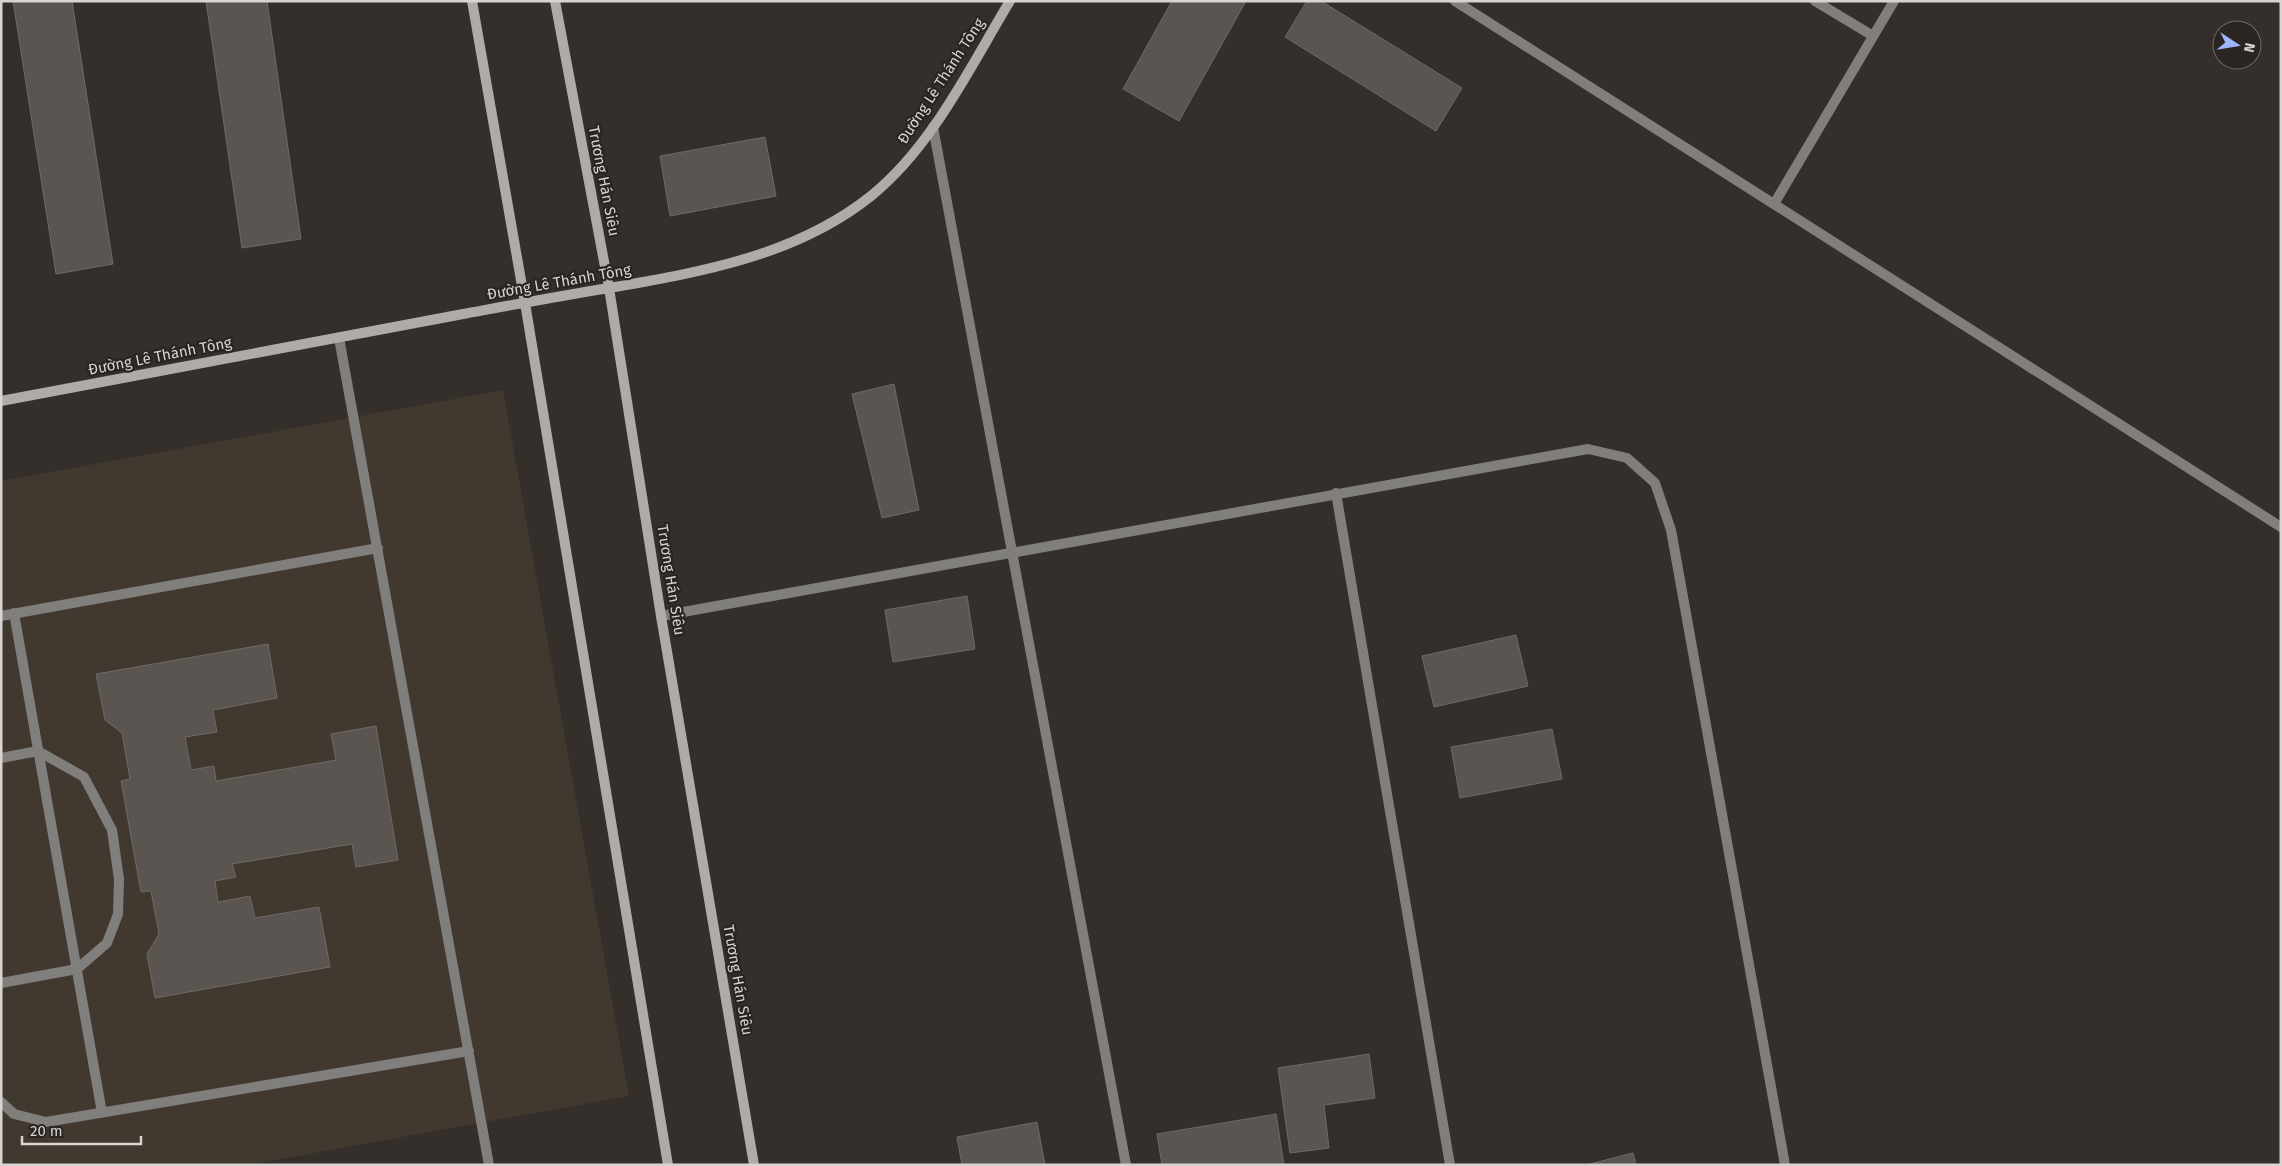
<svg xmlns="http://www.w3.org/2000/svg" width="2282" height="1166" font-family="'Fira Sans',sans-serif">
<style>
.built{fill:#41382f}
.building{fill:#5a5550;stroke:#6f6a65}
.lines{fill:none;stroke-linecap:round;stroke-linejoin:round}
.service{stroke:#817f7c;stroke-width:10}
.minor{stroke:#817f7c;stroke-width:10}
.secondary{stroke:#afaca7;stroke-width:10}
.labels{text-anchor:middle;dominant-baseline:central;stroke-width:4.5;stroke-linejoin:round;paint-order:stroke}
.street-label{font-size:15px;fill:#d7d4d1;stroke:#2a2521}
</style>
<rect width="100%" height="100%" fill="#342f2a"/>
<!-- built -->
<path class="built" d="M 503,390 L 629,1096 L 248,1165 L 1,1165 L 1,481 Z"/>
<!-- building -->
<path class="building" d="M 13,1 L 72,1 L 113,264 L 56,274 Z
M 206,1 L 267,1 L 301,239 L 242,248 Z
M 1172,1 L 1246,1 L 1179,121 L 1123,89 Z
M 1307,1 L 1321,1 L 1462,88 L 1436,131 L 1285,37 Z
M 765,137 L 776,196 L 670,216 L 660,156 Z
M 894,384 L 919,510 L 882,518 L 852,394 Z
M 967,596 L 975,649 L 893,662 L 885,610 Z
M 1516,635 L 1528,686 L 1434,707 L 1422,656 Z
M 268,644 L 277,698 L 213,710 L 217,732 L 185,737 L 191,770 L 214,766 L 216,781 L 336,760 L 331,734 L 376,726 L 398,860 L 356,867 L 352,844 L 232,864 L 236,877 L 215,881 L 218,902 L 250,896 L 255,918 L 319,907 L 330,967 L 155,998 L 147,954 L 159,934 L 151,891 L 141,892 L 121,781 L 130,779 L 122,733 L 105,720 L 96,674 Z
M 1552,729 L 1562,779 L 1460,798 L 1451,747 Z
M 1369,1054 L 1375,1098 L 1324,1105 L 1329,1148 L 1290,1153 L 1278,1068 Z
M 1276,1114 L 1284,1165 L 1162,1165 L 1157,1134 Z
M 1037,1122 L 1045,1165 L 962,1165 L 957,1137 Z
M 1633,1153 L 1636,1165 L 1586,1165 Z"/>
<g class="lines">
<!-- service -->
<path class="service" d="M 339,338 L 489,1165
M 14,613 L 102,1113
M 1,616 L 378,548
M 1,758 L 38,751 L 84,777 L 112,830 L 119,879 L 118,914 L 107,943 L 77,969 L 1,983
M 1,1102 L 14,1114 L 46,1122 L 469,1051"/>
<!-- minor -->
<path class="minor" d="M 1455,1 L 2281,527
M 1815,1 L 1873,36
M 933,127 L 1126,1165
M 1774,204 L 1894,1
M 1336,493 L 1450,1165
M 661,616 L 1588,449 L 1627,458 L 1655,483 L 1671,530 L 1785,1165"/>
<!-- secondary -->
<path class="secondary" d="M 472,1 L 525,303 L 668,1165
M 555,1 L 609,288 L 661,616 L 754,1165
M 1,401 C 155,372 309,343 463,314 C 512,305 560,296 609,288 C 701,272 796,256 871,196 C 932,147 970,67 1010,1"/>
</g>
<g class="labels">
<!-- street labels -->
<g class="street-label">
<text transform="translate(941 81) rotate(-57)">Đường Lê Thánh Tông</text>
<text transform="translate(604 181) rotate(79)">Trương Hán Siêu</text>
<text transform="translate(559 282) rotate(-10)">Đường Lê Thánh Tông</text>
<text transform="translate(160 356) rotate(-11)">Đường Lê Thánh Tông</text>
<text transform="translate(671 580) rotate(81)">Trương Hán Siêu</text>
<text transform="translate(738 980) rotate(80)">Trương Hán Siêu</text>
</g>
</g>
<!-- border -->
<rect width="2282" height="1166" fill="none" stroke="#d7d4d1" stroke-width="5"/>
<!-- north arrow -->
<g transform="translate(2237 45) rotate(102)"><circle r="24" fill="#2a2521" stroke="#6f6b67"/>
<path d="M0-4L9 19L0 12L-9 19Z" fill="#a0b3fd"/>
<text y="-8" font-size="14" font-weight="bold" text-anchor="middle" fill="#d7d4d1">N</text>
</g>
<!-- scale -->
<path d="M22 1136v8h119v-8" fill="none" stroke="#d7d4d1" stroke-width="2.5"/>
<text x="30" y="1136" font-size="15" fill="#d7d4d1" stroke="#2a2521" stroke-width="4" paint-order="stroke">20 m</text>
</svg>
